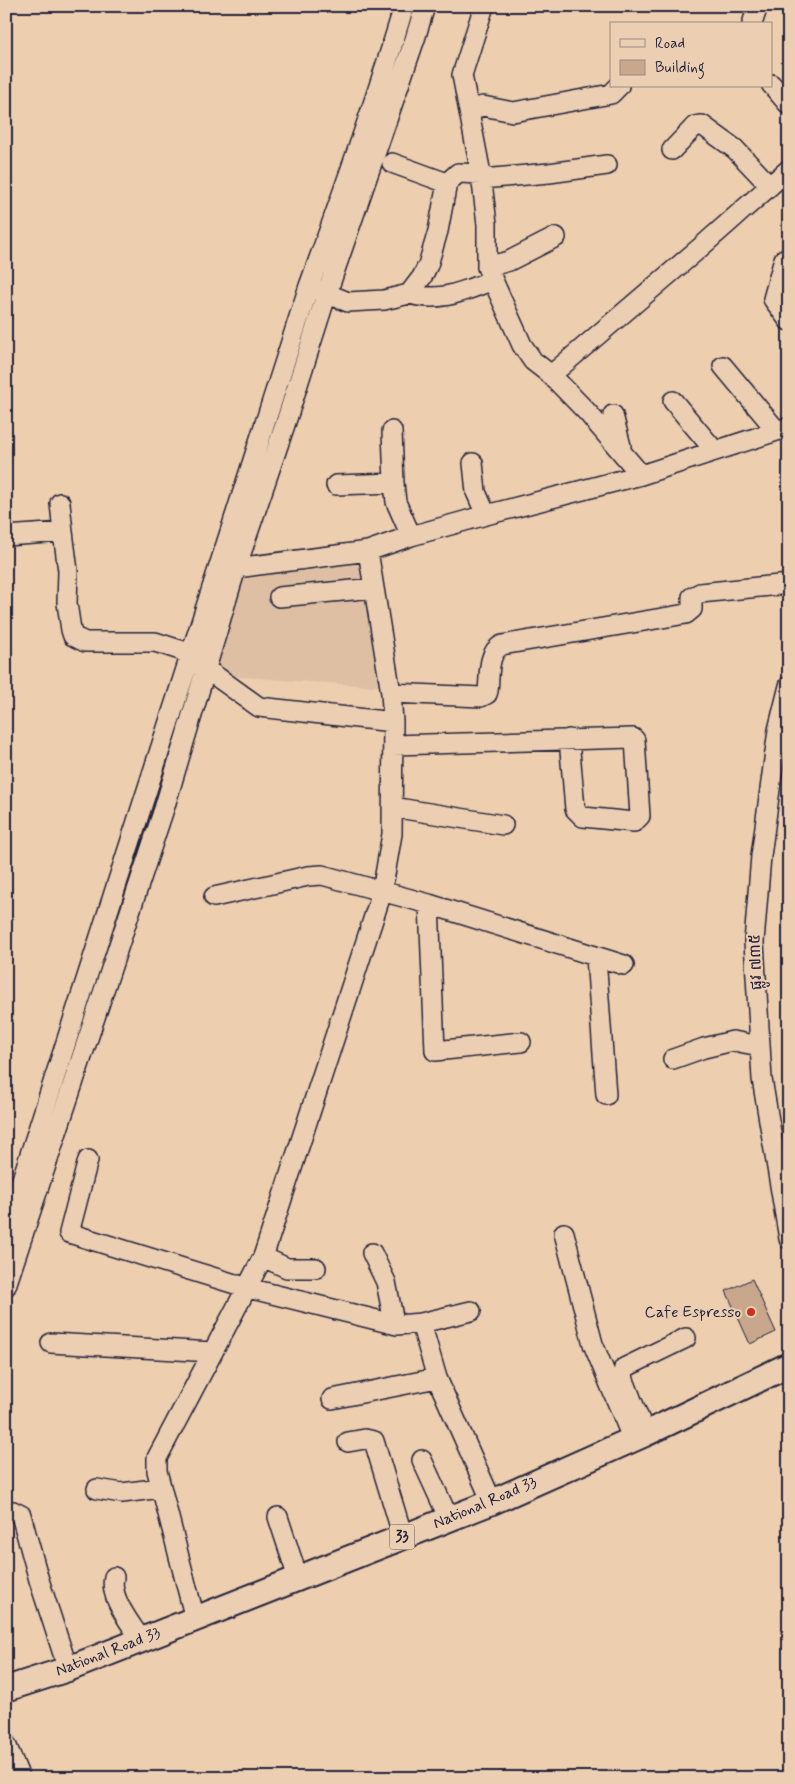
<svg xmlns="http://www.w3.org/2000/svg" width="795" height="1784" font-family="Mynerve,'Noto Sans Khmer',sans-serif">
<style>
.built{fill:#debfa3}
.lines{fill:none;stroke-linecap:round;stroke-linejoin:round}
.stream{stroke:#5d8d9f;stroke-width:4}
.building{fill:#c8a78d;stroke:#22223b}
.minor-casing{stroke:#22223b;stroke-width:22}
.major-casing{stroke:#22223b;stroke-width:28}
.minor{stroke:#eccfb3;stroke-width:19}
.major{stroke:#eccfb3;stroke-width:24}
.poi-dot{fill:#c8321e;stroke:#eccfb3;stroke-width:2}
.labels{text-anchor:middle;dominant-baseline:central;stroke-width:4;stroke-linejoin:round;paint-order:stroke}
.shield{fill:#eccfb3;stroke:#5f565f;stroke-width:1}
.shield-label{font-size:15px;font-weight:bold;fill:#22223b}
.street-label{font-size:16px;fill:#22223b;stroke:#eccfb3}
.poi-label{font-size:16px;fill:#22223b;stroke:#eccfb3;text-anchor:end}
</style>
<rect width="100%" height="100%" fill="#edceaf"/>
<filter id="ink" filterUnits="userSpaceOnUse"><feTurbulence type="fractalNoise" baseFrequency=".02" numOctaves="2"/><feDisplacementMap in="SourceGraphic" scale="10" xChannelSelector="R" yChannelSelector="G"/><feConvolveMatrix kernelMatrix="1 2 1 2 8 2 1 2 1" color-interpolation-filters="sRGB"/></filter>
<g filter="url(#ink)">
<!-- built -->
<path class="built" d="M 367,561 L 386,687 L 228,676 L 211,663 L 237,577 Z"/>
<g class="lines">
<!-- stream -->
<path class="stream" d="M 67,1073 L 192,683
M 6,1771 L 9,1778"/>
</g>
<!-- building -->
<path class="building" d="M 752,1279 L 776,1332 L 750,1344 L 726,1291 Z"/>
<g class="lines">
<!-- minor casing -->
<g class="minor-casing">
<path id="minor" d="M 484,6 L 462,75 L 481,174 L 487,224 L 487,267 L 522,345 L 533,361 L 551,375 L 588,413 L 641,475
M 752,24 L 758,6
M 771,84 L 789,105
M 469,110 L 483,106 L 513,112 L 611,94 L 619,86
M 672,150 L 695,126 L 702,125 L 735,149 L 770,186
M 392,163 L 447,183
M 482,179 L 549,173 L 607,165
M 784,259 L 773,299 L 789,321
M 487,267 L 509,261 L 556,237
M 316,289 L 348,302 L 384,300 L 409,294 L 422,277 L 428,265 L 438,231 L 447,183 L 458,173 L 481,174
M 409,294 C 440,303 464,291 493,280
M 723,366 L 777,431
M 551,375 L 702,246 L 789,169
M 673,401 L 714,450
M 613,415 L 621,446 L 620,449
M 392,431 L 394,483 L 396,502 L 411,536
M 473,463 L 476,492 L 486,515
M 336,485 L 394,483
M 60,503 L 63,532 L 68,571 L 67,603 L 71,630 L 73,636 L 85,642 L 155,642 L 180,650 L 189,655 L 206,669 L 259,707 L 393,722
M 6,536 L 63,532
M 368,551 L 236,568 L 285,425 L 327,293 L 415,39 L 425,6
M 279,597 L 374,588
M 789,686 L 778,730 L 761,856 L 754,942 L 762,1079 L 789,1239
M 391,693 L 481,697 L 487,694 L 488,691 C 490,675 487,653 502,645 L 686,614 L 692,609 L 692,597 L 700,593 L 789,584
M 393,745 L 633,738 L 635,740 L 640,816 L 634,822 L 583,817 L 575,809 L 569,739
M 392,807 L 503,825
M 214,897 L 308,876 L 322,875 L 429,904 L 624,965
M 429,904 L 435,1051 L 521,1042
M 596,957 L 606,1095
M 673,1059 L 704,1048 L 733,1041 L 760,1046
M 88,1160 L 69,1233 L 248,1288 L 397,1325 L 421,1323 L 471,1311
M 6,1229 L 309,286 C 343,193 376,101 404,6
M 564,1233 L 593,1344 L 633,1440
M 372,1253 L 386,1282 L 394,1322 L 397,1325
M 263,1257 L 287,1268 L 316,1268
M 6,1286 L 164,809 L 236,568
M 421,1323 L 437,1378 L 492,1502
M 51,1343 L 213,1352
M 332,1399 L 437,1378
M 645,1434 L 624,1380 L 623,1373 L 624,1368 L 686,1338
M 348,1442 L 365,1439 L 374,1441 L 403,1537
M 422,1460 L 449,1519
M 97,1489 L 122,1493 L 161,1488
M 6,1511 L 13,1511 L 21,1515 L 39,1580 L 68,1669
M 278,1517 L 298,1578
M 114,1577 C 109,1598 130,1622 141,1640
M 195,1619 L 157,1471 L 157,1458 L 263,1257 L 382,892 L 392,834 L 393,722 L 391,693 L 368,551 L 411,536 L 486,515 L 641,475 L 789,427
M 6,1744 L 20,1778"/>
</g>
<!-- major casing -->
<g class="major-casing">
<path id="major" d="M 6,1689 L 68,1669 L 492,1502 L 645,1434 L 789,1365"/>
</g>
<!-- minor -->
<use href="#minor" class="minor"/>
<!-- major -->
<use href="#major" class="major"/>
</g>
</g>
<!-- markers -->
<circle class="poi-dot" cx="751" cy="1312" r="5"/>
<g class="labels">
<!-- shield labels -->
<rect class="shield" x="389.5" y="1524.5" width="25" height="25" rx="4"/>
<g class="shield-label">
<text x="402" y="1537">33</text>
</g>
<!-- street labels -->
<g class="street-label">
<text transform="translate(756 962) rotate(-92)">ផ្លូវ ៧៣៥</text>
<text transform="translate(485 1503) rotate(-23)">National Road 33</text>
<text transform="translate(108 1652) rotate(-21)">National Road 33</text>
</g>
<!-- poi labels -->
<g class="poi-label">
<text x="741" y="1312">Cafe Espresso</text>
</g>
</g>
<!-- margin -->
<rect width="795" height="1784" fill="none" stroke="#eccfb3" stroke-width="25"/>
<rect x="12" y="12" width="770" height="1759" fill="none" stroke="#22223b" stroke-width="2" filter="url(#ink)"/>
<!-- legend -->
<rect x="610" y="22" width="162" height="65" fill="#eccfb3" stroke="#9b8a83"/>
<rect x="620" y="39" width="25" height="8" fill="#eccfb3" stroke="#9b8a83"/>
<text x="655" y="48" font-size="15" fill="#22223b">Road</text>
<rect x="620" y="60" width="25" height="15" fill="#c8a78d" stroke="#9b8a83"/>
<text x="655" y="72" font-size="15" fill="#22223b">Building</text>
</svg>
